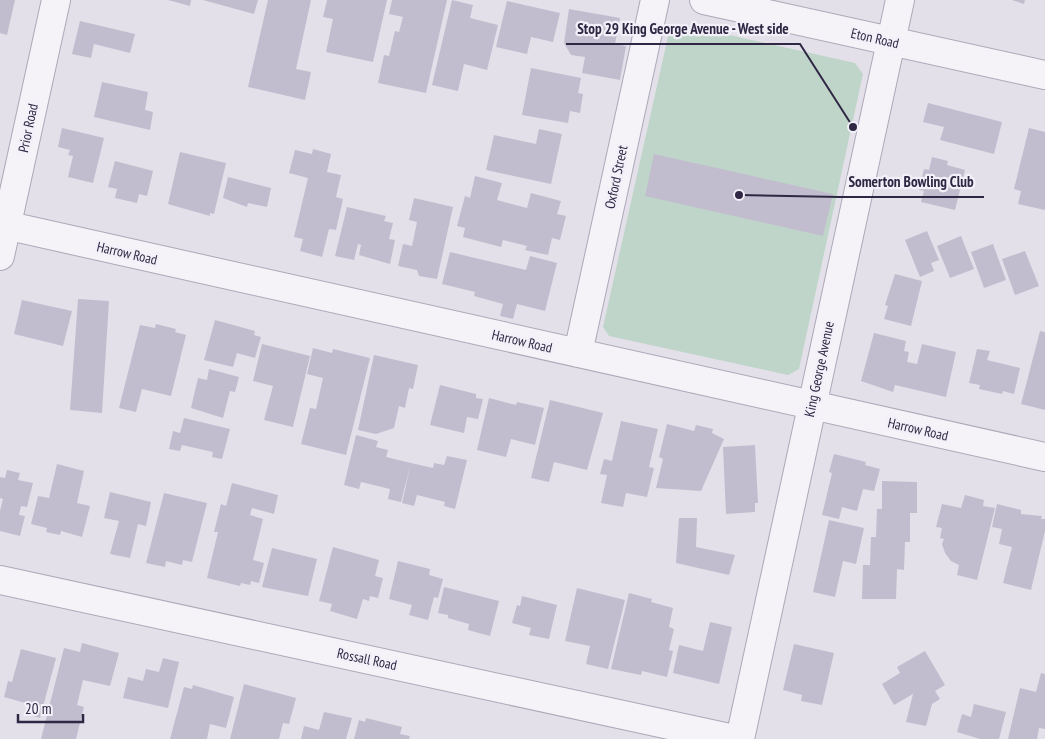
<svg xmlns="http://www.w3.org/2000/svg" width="1045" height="739" font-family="'PT Sans Narrow',sans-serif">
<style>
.green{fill:#c0d5c9}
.building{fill:#c1bdce}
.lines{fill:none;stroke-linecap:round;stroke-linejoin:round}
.minor-casing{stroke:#ada8b8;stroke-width:30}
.minor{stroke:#f5f3f8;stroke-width:28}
.labels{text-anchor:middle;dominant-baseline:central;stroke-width:4.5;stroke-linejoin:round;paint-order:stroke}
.street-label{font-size:14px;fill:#2f2743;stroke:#f2f0f8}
.leader{fill:none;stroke:#2f2743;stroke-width:2}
.callout-dot{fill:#2f2743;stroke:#f2f0f8;stroke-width:2}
.callout-label{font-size:15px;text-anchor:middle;font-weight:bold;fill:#2f2743;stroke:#f2f0f8;stroke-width:4.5;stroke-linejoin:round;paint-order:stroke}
</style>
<rect width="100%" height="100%" fill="#e3e0ea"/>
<!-- green -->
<path class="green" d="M 680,24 L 855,63 L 863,74 L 799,369 L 788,375 L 609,336 L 603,327 L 669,32 Z"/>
<!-- building -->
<path class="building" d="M 0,0 L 15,0 L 7,35 L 0,33 Z
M 168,0 L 191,0 L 190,6 Z
M 203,0 L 258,0 L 254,14 Z
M 268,0 L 311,0 L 296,69 L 311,72 L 305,100 L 248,87 Z
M 327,0 L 387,0 L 373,62 L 326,52 L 333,19 L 323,17 Z
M 392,0 L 447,0 L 426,93 L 378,83 L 384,55 L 389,56 L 395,31 L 399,32 L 403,17 L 389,14 Z
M 452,0 L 473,5 L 470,18 L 498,25 L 487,70 L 464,64 L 458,91 L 432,85 Z
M 1012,0 L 1025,0 L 1024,4 Z
M 507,1 L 560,13 L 553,42 L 531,37 L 527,54 L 496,47 Z
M 569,9 L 620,18 L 615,44 L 626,46 L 620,80 L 582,73 L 585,57 L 571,55 L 564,43 Z
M 80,21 L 135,34 L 130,53 L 94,44 L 91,58 L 72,54 Z
M 531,68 L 581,78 L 578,93 L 583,94 L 580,113 L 570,111 L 568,123 L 522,115 Z
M 102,82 L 148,92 L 145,110 L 153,112 L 150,130 L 94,117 Z
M 928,103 L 1002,122 L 994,154 L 940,140 L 944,127 L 923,122 Z
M 62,128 L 104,138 L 93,183 L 68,177 L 73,156 L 68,155 L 70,150 L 58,147 Z
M 1029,128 L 1045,132 L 1045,210 L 1018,204 L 1021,191 L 1014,189 Z
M 539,129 L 562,134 L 551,184 L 486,170 L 494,135 L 536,144 Z
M 313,149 L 331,154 L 327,172 L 341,175 L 336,197 L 343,199 L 336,230 L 329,229 L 322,257 L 300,251 L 303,239 L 294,237 L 308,178 L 289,173 L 295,150 L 312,154 Z
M 180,152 L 226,163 L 214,214 L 210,213 L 210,216 L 168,204 Z
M 654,154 L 833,194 L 823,236 L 645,196 Z
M 932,157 L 948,161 L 947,165 L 965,170 L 955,210 L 921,202 L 924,191 L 919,190 L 924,169 L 929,170 Z
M 115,161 L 153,171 L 147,196 L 139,194 L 137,203 L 115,198 L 117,189 L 108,187 Z
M 475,176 L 502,183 L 497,200 L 527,208 L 531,193 L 561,201 L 557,214 L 566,216 L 560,240 L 552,238 L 548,255 L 525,250 L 527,246 L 503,240 L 501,247 L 463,237 L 465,228 L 457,226 L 465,196 L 470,198 Z
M 228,177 L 271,188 L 267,207 L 248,203 L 247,207 L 223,198 Z
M 414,198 L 453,207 L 437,279 L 419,276 L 417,270 L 398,266 L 403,244 L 412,246 L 417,222 L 409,220 Z
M 347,207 L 386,216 L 384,221 L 393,223 L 389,239 L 395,240 L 390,264 L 359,255 L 361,245 L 358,244 L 354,260 L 335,256 Z
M 927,231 L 939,260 L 931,263 L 934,271 L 920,277 L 905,240 Z
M 961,236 L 974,269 L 950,278 L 937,246 Z
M 993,244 L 1006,280 L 984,288 L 971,252 Z
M 1025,251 L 1039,286 L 1015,295 L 1002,259 Z
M 450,252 L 526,270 L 530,256 L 557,263 L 545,311 L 517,304 L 513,319 L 500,316 L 503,304 L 474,296 L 475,292 L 442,284 Z
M 895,274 L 922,281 L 911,326 L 884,319 L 888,306 L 885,305 Z
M 78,299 L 109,301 L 102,413 L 70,410 Z
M 22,300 L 72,311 L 63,346 L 14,334 Z
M 215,320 L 255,331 L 254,335 L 261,337 L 255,358 L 237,353 L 233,367 L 204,360 Z
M 156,324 L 176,329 L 175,332 L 186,335 L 171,396 L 142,389 L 136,412 L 119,408 L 140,325 L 155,328 Z
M 1040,331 L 1045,332 L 1045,410 L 1021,404 Z
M 874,333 L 906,341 L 904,351 L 909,352 L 907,362 L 917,364 L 922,344 L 956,352 L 946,397 L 895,385 L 893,392 L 861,381 Z
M 262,344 L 310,356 L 293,427 L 264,420 L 273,386 L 253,381 Z
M 313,348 L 332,353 L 333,349 L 370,358 L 346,455 L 301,444 L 310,408 L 316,409 L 323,378 L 307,374 Z
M 977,349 L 990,351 L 987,360 L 1020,368 L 1014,394 L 1003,391 L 1002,394 L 979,389 L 980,385 L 969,383 Z
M 374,355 L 418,365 L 413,389 L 409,388 L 405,408 L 399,406 L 394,428 L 376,434 L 358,430 Z
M 209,369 L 239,377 L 235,392 L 230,391 L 223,418 L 191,408 L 198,378 L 207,380 Z
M 440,385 L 476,394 L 476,398 L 483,399 L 478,419 L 467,417 L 464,433 L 430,425 Z
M 489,398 L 516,405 L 517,402 L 544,408 L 535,445 L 511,439 L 506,457 L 477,450 Z
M 550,400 L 603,413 L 587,470 L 554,462 L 549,482 L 531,478 Z
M 184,418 L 230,429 L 222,459 L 212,457 L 213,452 L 182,445 L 180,451 L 169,449 L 173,431 L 180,433 Z
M 621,421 L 658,429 L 649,467 L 654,468 L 647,497 L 626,493 L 623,507 L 601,503 L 607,475 L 600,474 L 604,459 L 612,461 Z
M 667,424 L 694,431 L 696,425 L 713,429 L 712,433 L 724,439 L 701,491 L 656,488 L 663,459 L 659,457 Z
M 356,435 L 378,441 L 376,447 L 388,450 L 386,457 L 411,463 L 401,502 L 388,499 L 390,489 L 361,482 L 359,489 L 344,485 Z
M 755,445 L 758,503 L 755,503 L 755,512 L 726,514 L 723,447 Z
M 834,454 L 866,462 L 865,465 L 880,469 L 874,491 L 863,489 L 857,511 L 842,507 L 839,519 L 822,515 L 832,473 L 829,472 Z
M 447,456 L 467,460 L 455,509 L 444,506 L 445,502 L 417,495 L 414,506 L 402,503 L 411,463 L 433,468 L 434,463 L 444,465 Z
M 57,464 L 84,471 L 77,503 L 90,506 L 82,537 L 61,531 L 60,535 L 46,532 L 47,528 L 31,524 L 38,496 L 49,498 Z
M 7,470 L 20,473 L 18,480 L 33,483 L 27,507 L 21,506 L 19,515 L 25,516 L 20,536 L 0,531 L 0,511 L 3,499 L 0,498 L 0,477 L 5,478 Z
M 882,481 L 917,482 L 917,513 L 910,513 L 910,542 L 905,542 L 904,570 L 897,569 L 896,599 L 862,599 L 863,565 L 870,565 L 871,537 L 876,537 L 877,509 L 882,509 Z
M 232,483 L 278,495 L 274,514 L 252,508 L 250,515 L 263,519 L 253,560 L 264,563 L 259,583 L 251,581 L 250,585 L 241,583 L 240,586 L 207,578 L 218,532 L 214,532 L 221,504 L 226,506 Z
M 110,492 L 151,502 L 146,526 L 138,524 L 130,558 L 110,554 L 119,521 L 104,518 Z
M 164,493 L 207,503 L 192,562 L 183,560 L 182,565 L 166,561 L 165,567 L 146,563 Z
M 965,495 L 984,500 L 983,506 L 995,508 L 977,580 L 957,575 L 959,565 L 951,561 L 945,553 L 942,544 L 944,539 L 940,538 L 942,528 L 936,527 L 942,504 L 961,508 Z
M 997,504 L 1021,510 L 1021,514 L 1042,516 L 1041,519 L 1045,519 L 1045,531 L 1031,590 L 1003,583 L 1012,547 L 999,544 L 1002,529 L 992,527 Z
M 679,518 L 697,518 L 696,547 L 735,555 L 729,575 L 676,563 Z
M 829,520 L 864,528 L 856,564 L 843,561 L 835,597 L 813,592 Z
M 333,547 L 379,560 L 375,576 L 383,578 L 378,598 L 370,596 L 369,601 L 363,599 L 357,619 L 330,611 L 332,604 L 319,601 Z
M 272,548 L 317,559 L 308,596 L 262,587 Z
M 398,561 L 430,569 L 429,575 L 443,579 L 438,598 L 434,597 L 428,620 L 409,615 L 412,605 L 389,599 Z
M 444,587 L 499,601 L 490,636 L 468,630 L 469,624 L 448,618 L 448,615 L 438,613 Z
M 577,588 L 625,600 L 608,669 L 586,664 L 590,646 L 565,641 Z
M 629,593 L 652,599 L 651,602 L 673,608 L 669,627 L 674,629 L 669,650 L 673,651 L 667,677 L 642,671 L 641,675 L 611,669 Z
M 522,596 L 557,605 L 549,639 L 529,635 L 531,628 L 512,623 L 517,605 L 520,606 Z
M 710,622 L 732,627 L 719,684 L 673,673 L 679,645 L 703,651 Z
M 82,643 L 119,653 L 110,686 L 83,680 L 77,705 L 84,707 L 76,739 L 41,739 L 64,648 L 80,652 Z
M 794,644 L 834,653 L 822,705 L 801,701 L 802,695 L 783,690 Z
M 21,649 L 56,658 L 40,718 L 27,714 L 29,704 L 4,697 L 8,681 L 12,682 Z
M 925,651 L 945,685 L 935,691 L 940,699 L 932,704 L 926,726 L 906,722 L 913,694 L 894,705 L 882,684 L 900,673 L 897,667 Z
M 163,658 L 179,662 L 168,708 L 123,698 L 128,677 L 143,681 L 146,669 L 159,672 Z
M 1041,673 L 1045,674 L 1045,729 L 1039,728 L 1037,739 L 1008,739 L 1020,688 L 1036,692 Z
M 244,684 L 296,698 L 289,724 L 283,723 L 279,739 L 230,739 Z
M 193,685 L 234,697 L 226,728 L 210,724 L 207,739 L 170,739 L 184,687 L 192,689 Z
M 974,704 L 1006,712 L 999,739 L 980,739 L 957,732 L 962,714 L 971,717 Z
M 324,712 L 352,718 L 346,739 L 301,739 L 304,726 L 319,730 Z
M 366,718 L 402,727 L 400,734 L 410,736 L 409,739 L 354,739 L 359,720 L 365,722 Z"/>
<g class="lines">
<!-- minor casing -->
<g class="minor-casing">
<path id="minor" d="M 704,0 L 1045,75
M 0,224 L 1045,457
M 0,256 L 56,0
M 578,353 L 655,0
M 0,580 L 734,739
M 740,739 L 900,0"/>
</g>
<!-- minor -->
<use href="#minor" class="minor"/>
</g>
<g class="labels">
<!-- street labels -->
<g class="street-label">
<text transform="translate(875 38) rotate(13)">Eton Road</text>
<text transform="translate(28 128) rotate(-78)">Prior Road</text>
<text transform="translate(616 177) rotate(-78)">Oxford Street</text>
<text transform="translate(127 253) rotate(13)">Harrow Road</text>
<text transform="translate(522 341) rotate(13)">Harrow Road</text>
<text transform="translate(819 369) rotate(-78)">King George Avenue</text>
<text transform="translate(918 429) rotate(13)">Harrow Road</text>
<text transform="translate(367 659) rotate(12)">Rossall Road</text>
</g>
</g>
<!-- callouts -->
<path class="leader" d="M853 127L800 44H566M739 195L839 197H984"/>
<g class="callout-dot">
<circle cx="853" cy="127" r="5"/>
<circle cx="739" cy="195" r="5"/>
</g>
<g class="callout-label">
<text x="683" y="34">Stop 29 King George Avenue - West side</text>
<text x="911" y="187">Somerton Bowling Club</text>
</g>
<!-- scale -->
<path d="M18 714v8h65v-8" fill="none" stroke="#2f2743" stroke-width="2.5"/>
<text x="25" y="714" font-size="15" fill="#2f2743" stroke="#f2f0f8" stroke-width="4" paint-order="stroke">20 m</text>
</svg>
